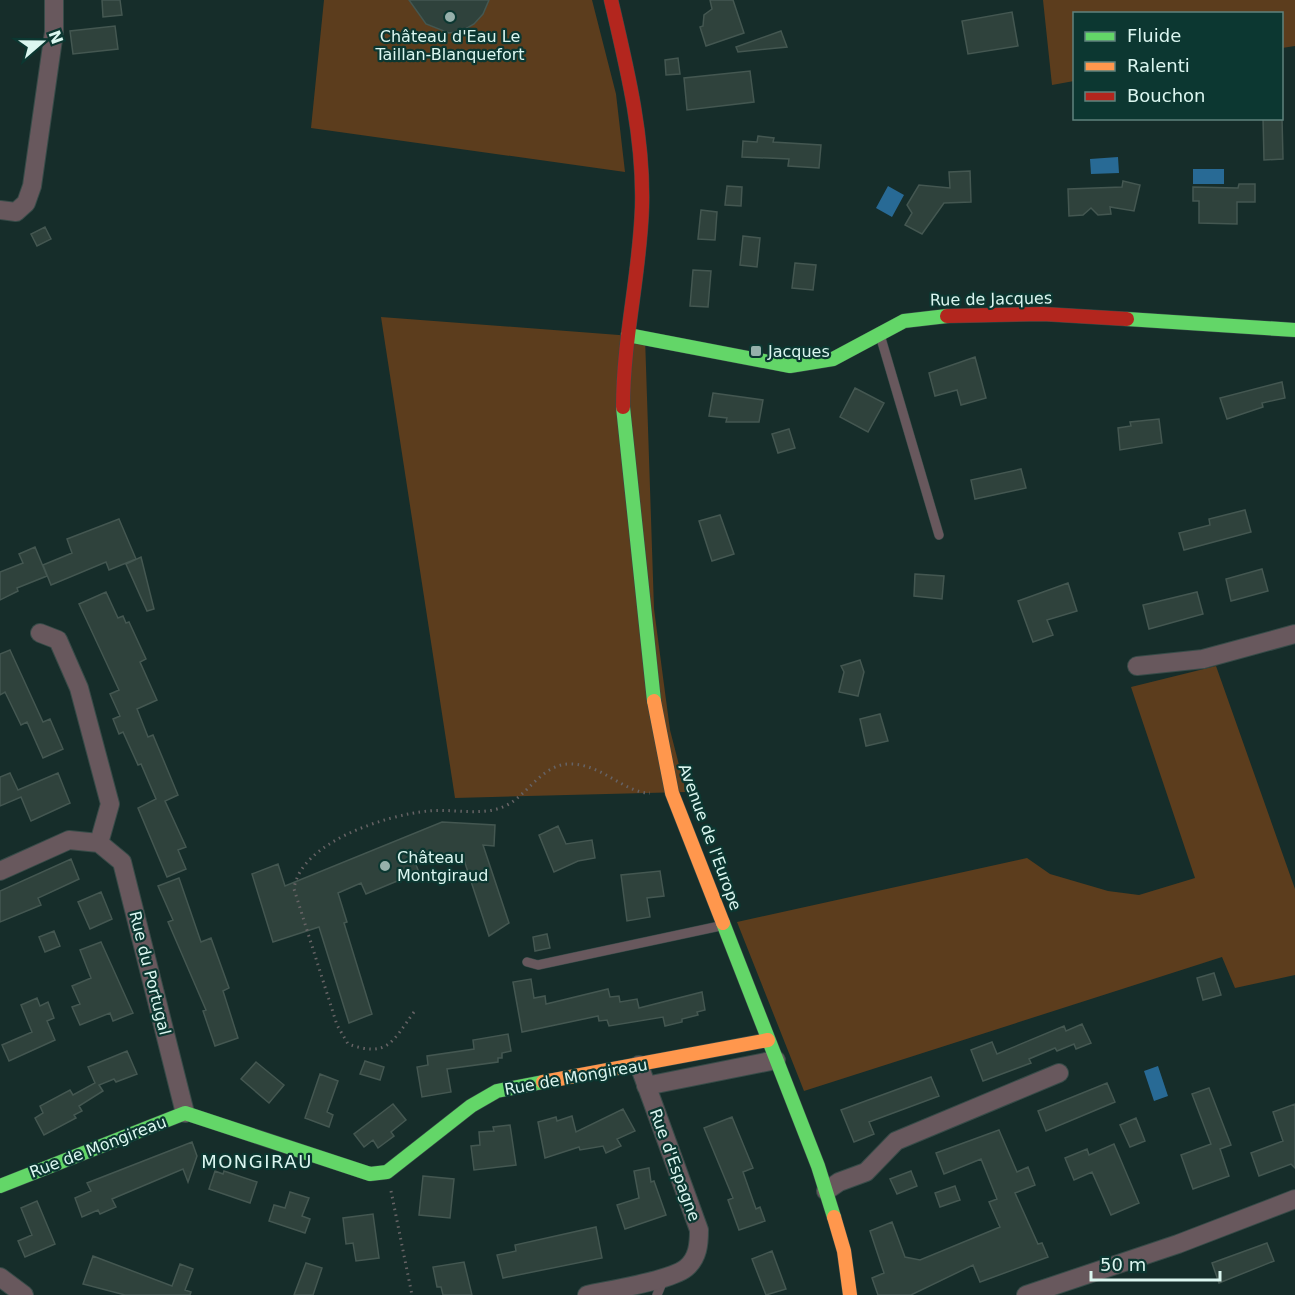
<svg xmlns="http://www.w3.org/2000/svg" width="1295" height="1295" font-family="'DejaVu Sans',sans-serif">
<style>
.green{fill:#5c3d1d}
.water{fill:#286a95}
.building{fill:#2f423c;stroke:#445751;stroke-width:1.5}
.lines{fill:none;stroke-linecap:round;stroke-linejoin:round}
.lane-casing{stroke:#374b48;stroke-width:10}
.street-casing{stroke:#374b48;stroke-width:20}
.fast-casing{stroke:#374b48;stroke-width:15}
.slow-casing{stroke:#374b48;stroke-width:15}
.jam-casing{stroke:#374b48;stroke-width:15}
.path{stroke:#666365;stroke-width:3;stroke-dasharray:1.5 4.5;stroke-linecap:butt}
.lane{stroke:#68585d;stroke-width:9}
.street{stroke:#68585d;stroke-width:18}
.fast{stroke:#63d668;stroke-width:14}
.slow{stroke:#ff974d;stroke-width:14}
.jam{stroke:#b3261e;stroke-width:14}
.poi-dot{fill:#96b0ab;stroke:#0c3731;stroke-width:2}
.labels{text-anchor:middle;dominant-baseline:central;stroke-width:4.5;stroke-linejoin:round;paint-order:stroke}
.poi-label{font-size:16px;fill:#dbf6f0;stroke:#0c3731;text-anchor:start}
.street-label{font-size:16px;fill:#dbf6f0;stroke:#0c3731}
.neighbourhood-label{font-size:18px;letter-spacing:1.5px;fill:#dbf6f0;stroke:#0c3731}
</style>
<rect width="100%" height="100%" fill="#162d2a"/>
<!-- green -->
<path class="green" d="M 324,0 L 592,0 L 616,94 L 625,172 L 311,128 Z
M 1043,0 L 1295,0 L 1295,46 L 1282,48 L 1282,14 L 1074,14 L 1074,81 L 1052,85 Z
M 381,317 L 645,337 L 654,609 L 670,730 L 686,792 L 455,798 Z
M 1216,666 L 1295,889 L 1295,975 L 1235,988 L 1222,957 L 804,1091 L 737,922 L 1027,858 L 1050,874 L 1108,891 L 1139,895 L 1195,878 L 1131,687 Z"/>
<!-- water -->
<path class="water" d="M 1118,157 L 1119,173 L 1091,174 L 1090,159 Z
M 1193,169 L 1224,169 L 1224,184 L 1193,184 Z
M 888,186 L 904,195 L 892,217 L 876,208 Z
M 1158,1066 L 1168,1096 L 1154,1101 L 1144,1071 Z"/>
<!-- building -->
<path class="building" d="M 102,0 L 120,0 L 122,15 L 103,17 Z
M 409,0 L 489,0 L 483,14 L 474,24 L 462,31 L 449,33 L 426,24 Z
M 710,0 L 733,0 L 744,33 L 706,46 L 700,27 L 703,26 L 704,15 L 712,9 Z
M 1012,12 L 1018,46 L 968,54 L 962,21 Z
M 115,26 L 118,49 L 73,54 L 70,31 Z
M 781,31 L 787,47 L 738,52 L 736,47 Z
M 678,58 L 680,74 L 666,75 L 665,60 Z
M 750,71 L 754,102 L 687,110 L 684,78 Z
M 1263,118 L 1282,118 L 1283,159 L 1264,160 Z
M 758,136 L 774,138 L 773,142 L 821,145 L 819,168 L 788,166 L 789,159 L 742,157 L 743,141 L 757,142 Z
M 970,171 L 971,202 L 944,203 L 922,234 L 905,225 L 912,213 L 907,205 L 919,185 L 950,188 L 949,172 Z
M 1123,181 L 1140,185 L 1134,211 L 1110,207 L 1111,214 L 1098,215 L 1091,208 L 1083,215 L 1069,216 L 1068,189 L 1122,187 Z
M 1239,184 L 1255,184 L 1255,202 L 1237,202 L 1237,224 L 1199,223 L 1199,201 L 1193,201 L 1193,187 L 1238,188 Z
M 727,186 L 742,187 L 741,206 L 725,205 Z
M 701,210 L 717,212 L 715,240 L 698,239 Z
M 45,227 L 51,239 L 37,246 L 31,234 Z
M 743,236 L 760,238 L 757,267 L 740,265 Z
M 795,263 L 816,265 L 813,290 L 792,288 Z
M 693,270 L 711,271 L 708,307 L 690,306 Z
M 975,357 L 986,398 L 961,405 L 957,390 L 935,396 L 929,373 Z
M 1282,382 L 1285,398 L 1262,403 L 1263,407 L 1227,419 L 1220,398 Z
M 855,388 L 884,403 L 868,432 L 840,417 Z
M 713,393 L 763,400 L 759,422 L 726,422 L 727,418 L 709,416 Z
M 1159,419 L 1162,443 L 1120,450 L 1118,428 L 1131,426 L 1130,422 Z
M 789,429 L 795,448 L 778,453 L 772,434 Z
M 1021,469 L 1026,488 L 975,499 L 971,480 Z
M 1245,510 L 1251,532 L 1184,550 L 1179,533 L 1210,525 L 1209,519 Z
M 720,515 L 734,554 L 712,561 L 699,521 Z
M 119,519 L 136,559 L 109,570 L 106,562 L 51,585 L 43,565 L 72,553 L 67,539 Z
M 35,547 L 47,576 L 17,588 L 18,591 L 0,600 L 0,572 L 23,563 L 19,554 Z
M 141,557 L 154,609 L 147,611 L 126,564 Z
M 1262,569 L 1268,591 L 1231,601 L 1226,579 Z
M 915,574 L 944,576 L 942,599 L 914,596 Z
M 1068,583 L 1077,611 L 1047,620 L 1053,635 L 1033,642 L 1018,601 Z
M 106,592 L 118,618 L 123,616 L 126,623 L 129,622 L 146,659 L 140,662 L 157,700 L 137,709 L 148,737 L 153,735 L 178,795 L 165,801 L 186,847 L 178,850 L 186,869 L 167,877 L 138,808 L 156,799 L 141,764 L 138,765 L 123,732 L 119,734 L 113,719 L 120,716 L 110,694 L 119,690 L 79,604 Z
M 1197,592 L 1203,614 L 1149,629 L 1143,605 Z
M 10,650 L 43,722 L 50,719 L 63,749 L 43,758 L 27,722 L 21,725 L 5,692 L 0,695 L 0,654 Z
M 860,660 L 864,672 L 858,696 L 839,692 L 844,672 L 841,666 Z
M 880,714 L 888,741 L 866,746 L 860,719 Z
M 10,773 L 18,790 L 58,773 L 70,803 L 31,821 L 21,797 L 0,806 L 0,777 Z
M 442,822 L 495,825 L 494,846 L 483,845 L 509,923 L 489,936 L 462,854 L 411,853 L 419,872 L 366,894 L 361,883 L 338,893 L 347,922 L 344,923 L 372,1014 L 349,1023 L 319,927 L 273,942 L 252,874 L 278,864 L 285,886 Z
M 558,826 L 566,844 L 592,840 L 595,858 L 578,861 L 554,872 L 539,835 Z
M 71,859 L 79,879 L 38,898 L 41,905 L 0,922 L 0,891 Z
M 660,871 L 664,896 L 647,898 L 650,917 L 627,921 L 621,875 Z
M 179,878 L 201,942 L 211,938 L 229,988 L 223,991 L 238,1038 L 215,1046 L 203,1011 L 206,1010 L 168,922 L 173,920 L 158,886 Z
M 101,892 L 112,919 L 90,929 L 78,902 Z
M 54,931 L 60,946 L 45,952 L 39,937 Z
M 547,934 L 550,948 L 535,951 L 533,937 Z
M 101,942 L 133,1013 L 113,1021 L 110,1013 L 80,1025 L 72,1007 L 80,1004 L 72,986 L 91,978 L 80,950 Z
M 1214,973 L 1221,995 L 1203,1000 L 1197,978 Z
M 531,979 L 534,998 L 545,996 L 546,1004 L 608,989 L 610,997 L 619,996 L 620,1002 L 637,999 L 639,1008 L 702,992 L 705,1010 L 697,1012 L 698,1015 L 682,1019 L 682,1022 L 665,1026 L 663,1017 L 609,1026 L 607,1020 L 599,1021 L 598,1016 L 522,1032 L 513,982 Z
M 37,998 L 40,1006 L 48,1002 L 54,1018 L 47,1021 L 55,1040 L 9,1061 L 2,1045 L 32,1032 L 21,1005 Z
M 1082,1024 L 1091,1043 L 1076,1049 L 1074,1044 L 1057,1051 L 1055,1048 L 1029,1059 L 1031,1063 L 983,1081 L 971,1050 L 992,1042 L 997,1054 L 1064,1026 L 1066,1031 Z
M 508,1034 L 511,1051 L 502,1053 L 502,1058 L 498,1058 L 498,1062 L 447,1069 L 451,1092 L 422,1097 L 417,1067 L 428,1065 L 427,1056 L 474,1049 L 473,1040 Z
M 127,1051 L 137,1074 L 116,1082 L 114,1079 L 99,1085 L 103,1091 L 79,1106 L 82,1111 L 74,1115 L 76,1118 L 44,1135 L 35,1118 L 43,1113 L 40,1106 L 70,1090 L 73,1095 L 95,1083 L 88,1067 Z
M 365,1061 L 384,1067 L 380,1080 L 360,1074 Z
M 256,1062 L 284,1085 L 269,1103 L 241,1079 Z
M 320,1074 L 338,1081 L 327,1112 L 333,1115 L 329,1127 L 305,1118 Z
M 931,1077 L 939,1096 L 869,1122 L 874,1134 L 854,1142 L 841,1110 Z
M 1107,1083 L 1115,1102 L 1046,1131 L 1038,1111 Z
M 1209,1088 L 1231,1145 L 1220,1149 L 1229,1176 L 1193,1189 L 1181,1155 L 1211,1144 L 1192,1094 Z
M 393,1104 L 406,1120 L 391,1132 L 394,1136 L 378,1148 L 373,1140 L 364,1147 L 354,1134 Z
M 1295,1104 L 1295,1168 L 1291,1164 L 1259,1176 L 1251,1153 L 1283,1141 L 1273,1112 Z
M 623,1109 L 635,1131 L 617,1139 L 621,1146 L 606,1153 L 603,1146 L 580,1150 L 579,1147 L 545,1158 L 538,1122 L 556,1117 L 557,1121 L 572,1116 L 576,1132 Z
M 732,1117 L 753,1168 L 743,1172 L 756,1209 L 760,1207 L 765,1221 L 739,1230 L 728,1200 L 733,1198 L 704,1128 Z
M 1136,1118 L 1145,1141 L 1130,1147 L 1120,1125 Z
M 510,1125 L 516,1165 L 474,1170 L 471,1146 L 480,1145 L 479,1132 L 494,1131 L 493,1127 Z
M 999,1130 L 1017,1172 L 1028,1167 L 1035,1185 L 1015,1193 L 1038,1244 L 1042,1243 L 1048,1257 L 980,1282 L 973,1265 L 911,1295 L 878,1295 L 872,1278 L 884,1273 L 870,1231 L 892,1222 L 905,1257 L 920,1260 L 1000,1227 L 989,1202 L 997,1199 L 981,1159 L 944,1174 L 936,1153 Z
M 192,1142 L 197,1156 L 188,1182 L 183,1169 L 112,1199 L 116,1207 L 100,1214 L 98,1210 L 82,1217 L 75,1198 L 91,1191 L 87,1183 Z
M 1114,1144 L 1139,1203 L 1111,1215 L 1092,1172 L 1074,1180 L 1065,1158 L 1087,1149 L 1089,1155 Z
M 649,1168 L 651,1182 L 654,1181 L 666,1215 L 625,1229 L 617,1205 L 639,1198 L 634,1171 Z
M 215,1171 L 223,1174 L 224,1171 L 257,1182 L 250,1203 L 209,1189 Z
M 911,1171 L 917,1186 L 897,1194 L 890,1179 Z
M 423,1176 L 454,1179 L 450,1218 L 419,1215 Z
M 955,1186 L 960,1200 L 940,1207 L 935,1193 Z
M 290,1192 L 309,1198 L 302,1216 L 310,1219 L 305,1233 L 269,1221 L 274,1205 L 285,1208 Z
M 37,1201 L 55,1244 L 25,1257 L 18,1241 L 32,1235 L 21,1208 Z
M 373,1214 L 379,1258 L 356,1261 L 353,1243 L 346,1244 L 343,1218 Z
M 596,1227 L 602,1258 L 503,1278 L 497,1255 L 516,1251 L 515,1245 Z
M 1267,1243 L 1274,1261 L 1219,1283 L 1212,1263 Z
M 772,1251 L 786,1289 L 766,1295 L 752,1259 Z
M 93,1256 L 172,1286 L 180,1264 L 193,1269 L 185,1290 L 191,1292 L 190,1295 L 125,1295 L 83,1284 Z
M 464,1262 L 472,1295 L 443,1295 L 441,1287 L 437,1287 L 433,1267 Z
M 306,1263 L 322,1268 L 313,1295 L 294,1295 Z"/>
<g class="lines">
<!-- lane casing -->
<g class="lane-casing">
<path id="lane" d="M 880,335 L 939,535
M 527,962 L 538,965 L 720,926
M 657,1295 L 664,1278"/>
</g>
<!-- street casing -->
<g class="street-casing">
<path id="street" d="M 0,210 L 16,212 L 26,203 L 32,186 L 54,32 L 54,0
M 40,633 L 58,640 L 79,688 L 110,804 L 99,843
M 1137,666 L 1203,659 L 1295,634
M 0,871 L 69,840 L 99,843 L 122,862 L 185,1113
M 646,1086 L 776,1060
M 826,1191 L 839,1182 L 866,1172 L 896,1141 L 1059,1073
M 0,1277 L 24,1295
M 587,1295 C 609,1290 670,1281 686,1268 C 698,1258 699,1244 699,1230 L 639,1065
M 1026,1295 L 1178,1244 L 1295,1199"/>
</g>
<!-- fast casing -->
<g class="fast-casing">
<path id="fast" d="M 1127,319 L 1295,330
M 628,335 L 790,366 L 833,359 L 904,321 L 947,316
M 623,407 L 654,701
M 723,923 L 818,1166 L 834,1217
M 0,1186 L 185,1113 L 370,1174 L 387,1172 L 471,1106 L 497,1091 L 543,1082"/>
</g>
<!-- slow casing -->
<g class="slow-casing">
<path id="slow" d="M 654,701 L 672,793 L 723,923
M 543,1082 L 768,1040
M 834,1217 L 844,1251 L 850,1295"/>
</g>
<!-- jam casing -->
<g class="jam-casing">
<path id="jam" d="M 611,0 C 627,68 644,137 642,207 C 640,274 623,339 623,407
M 947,316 L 1043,314 L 1127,319"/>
</g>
<!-- path -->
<path class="path" d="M 414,1012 C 392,1042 388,1058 348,1044 L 337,1025 L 294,889 C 300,842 387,815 428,811 C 455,808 484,818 509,804 C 528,793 544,764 569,764 C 601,763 624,793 650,793
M 391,1191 L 412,1295"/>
<!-- lane -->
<use href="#lane" class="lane"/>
<!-- street -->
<use href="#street" class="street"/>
<!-- fast -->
<use href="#fast" class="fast"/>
<!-- slow -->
<use href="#slow" class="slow"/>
<!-- jam -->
<use href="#jam" class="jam"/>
</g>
<!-- markers -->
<g class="poi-dot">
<circle cx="450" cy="17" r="6"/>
<rect x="750" y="345" width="12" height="12" rx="3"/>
<circle cx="385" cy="866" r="6"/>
</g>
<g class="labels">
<!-- poi labels -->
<g class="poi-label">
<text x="450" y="36" text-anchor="middle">Château d'Eau Le<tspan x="450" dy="18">Taillan-Blanquefort</tspan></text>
<text x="768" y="351">Jacques</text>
<text x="397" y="857">Château<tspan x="397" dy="18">Montgiraud</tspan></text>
</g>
<!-- street labels -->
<g class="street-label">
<text transform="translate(991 299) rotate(-1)">Rue de Jacques</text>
<text transform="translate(710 837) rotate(70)">Avenue de l'Europe</text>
<text transform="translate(150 973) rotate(76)">Rue du Portugal</text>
<text transform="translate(576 1077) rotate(-10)">Rue de Mongireau</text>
<text transform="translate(98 1147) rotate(-21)">Rue de Mongireau</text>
<text transform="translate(675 1165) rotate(70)">Rue d'Espagne</text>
</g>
<!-- neighbourhood labels -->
<g class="neighbourhood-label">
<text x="257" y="1161">MONGIRAU</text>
</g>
</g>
<!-- legend -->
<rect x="1073" y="12" width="210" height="108" fill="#0c3731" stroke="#5f837d" stroke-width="1.5"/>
<rect x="1085" y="32" width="30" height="9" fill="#63d668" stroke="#5f837d" stroke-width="1.5"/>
<text x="1127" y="42" font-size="18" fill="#dbf6f0">Fluide</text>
<rect x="1085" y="62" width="30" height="9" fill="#ff974d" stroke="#5f837d" stroke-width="1.5"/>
<text x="1127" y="72" font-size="18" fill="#dbf6f0">Ralenti</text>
<rect x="1085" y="92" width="30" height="9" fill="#b3261e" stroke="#5f837d" stroke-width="1.5"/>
<text x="1127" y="102" font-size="18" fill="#dbf6f0">Bouchon</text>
<!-- north arrow -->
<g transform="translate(42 42) rotate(70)" stroke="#0c3731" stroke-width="4.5" paint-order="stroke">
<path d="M0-4.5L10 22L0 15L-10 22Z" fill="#dbf6f0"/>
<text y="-9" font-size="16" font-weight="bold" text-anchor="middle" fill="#dbf6f0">N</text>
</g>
<!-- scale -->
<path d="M1091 1271v9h129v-9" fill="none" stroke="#dbf6f0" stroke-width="3"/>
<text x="1100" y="1271" font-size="18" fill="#dbf6f0" stroke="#0c3731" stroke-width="4.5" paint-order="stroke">50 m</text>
</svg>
